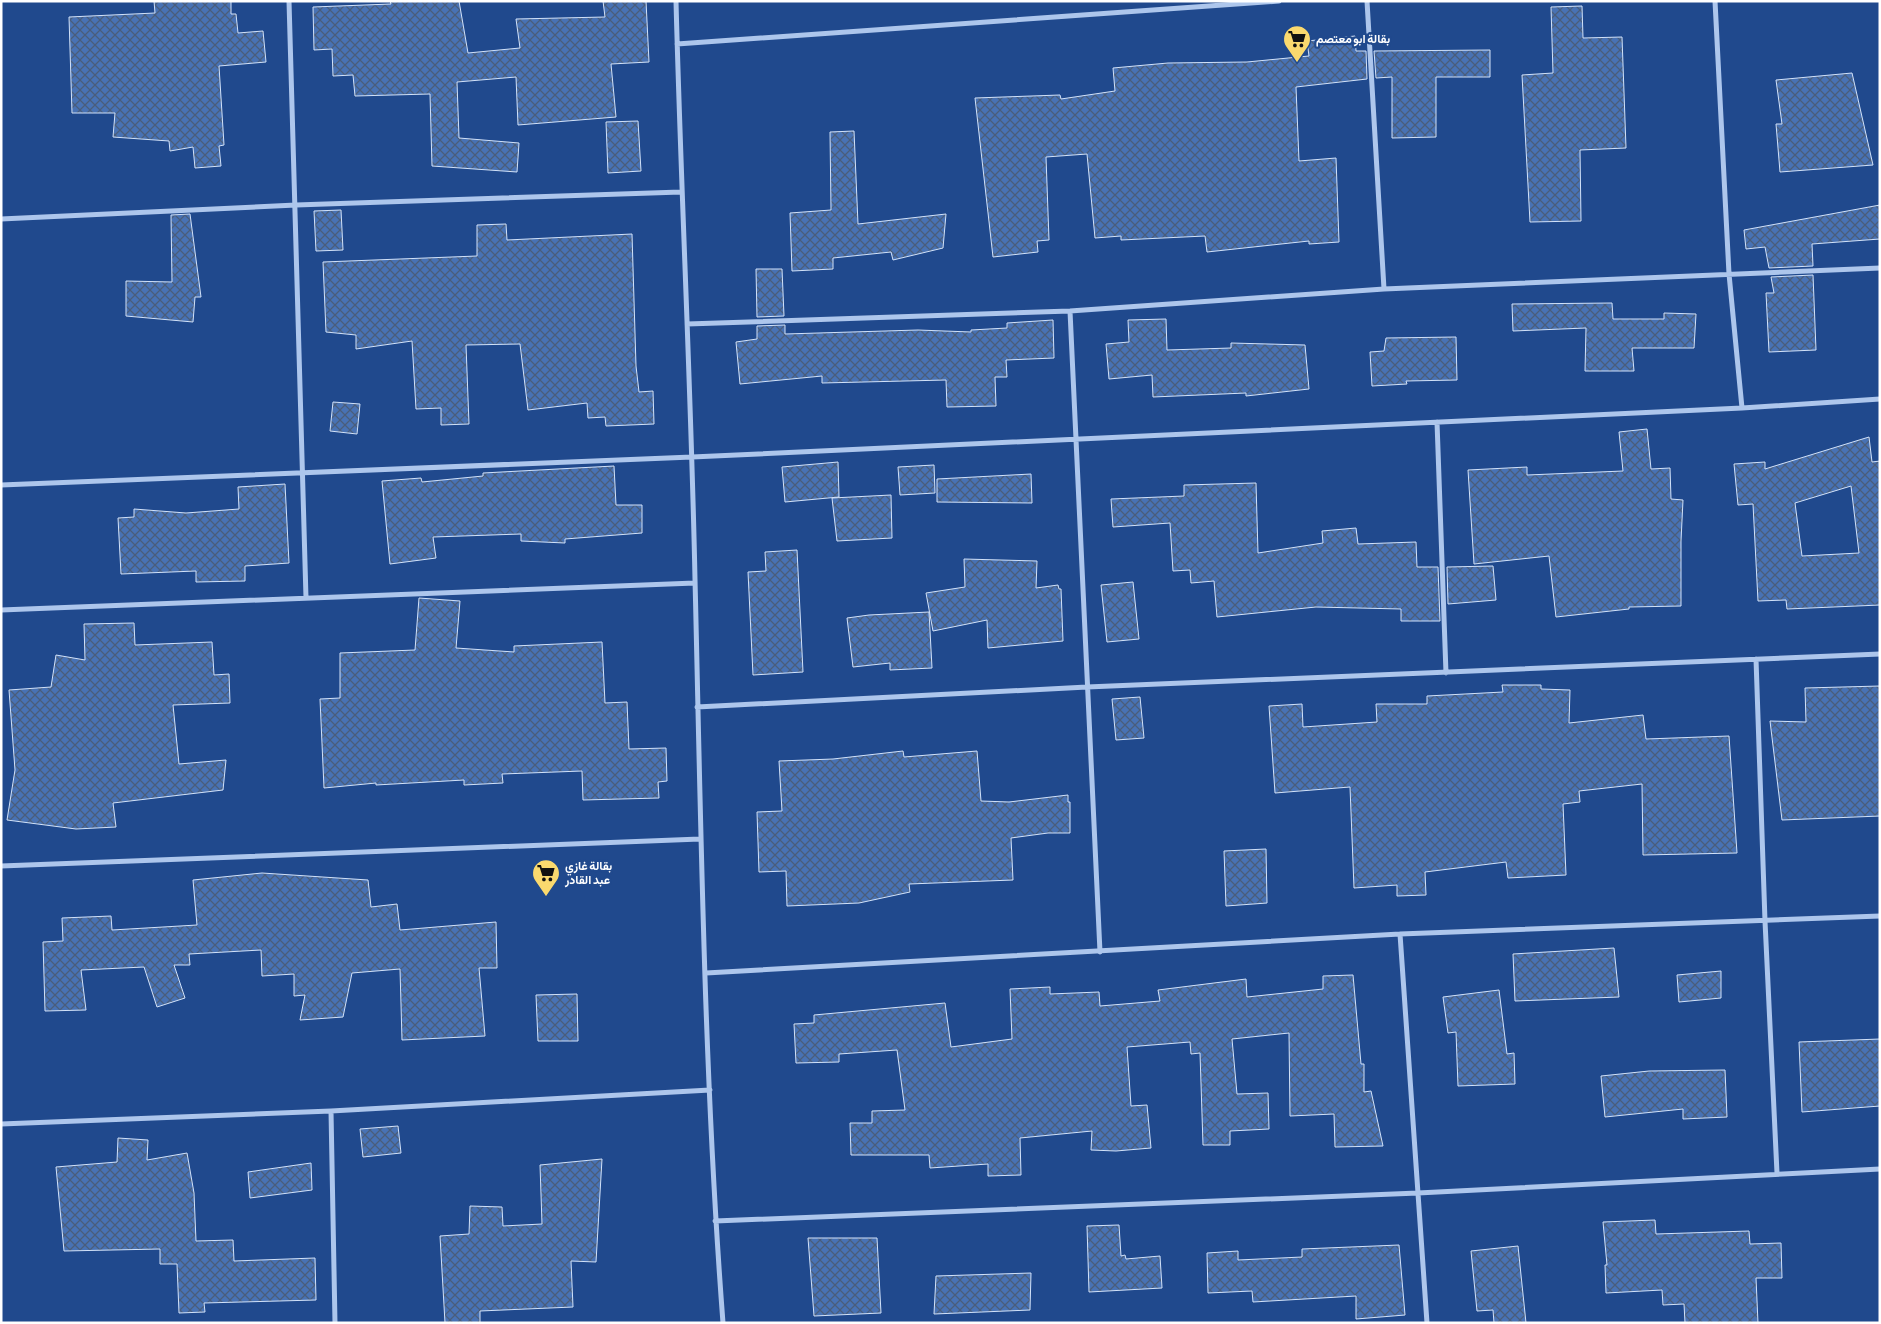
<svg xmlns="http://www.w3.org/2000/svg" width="1881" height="1324" font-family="'Asap Condensed',Vazirmatn,sans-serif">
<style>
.building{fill:url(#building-cross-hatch);stroke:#d2e2f9;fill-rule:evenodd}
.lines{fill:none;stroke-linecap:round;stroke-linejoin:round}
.minor{stroke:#adc6ec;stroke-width:5}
.labels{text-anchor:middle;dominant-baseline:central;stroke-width:4.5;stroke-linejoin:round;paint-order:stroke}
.poi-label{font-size:12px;font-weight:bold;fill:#fff;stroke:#20498d;text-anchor:start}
</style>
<defs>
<pattern id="building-cross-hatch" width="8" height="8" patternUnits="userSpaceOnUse" patternTransform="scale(1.25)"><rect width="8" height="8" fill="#4872b4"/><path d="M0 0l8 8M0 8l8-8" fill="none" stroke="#4a5d7b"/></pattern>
</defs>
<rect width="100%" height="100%" fill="#20498d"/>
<!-- building -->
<path class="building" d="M 154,1 L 231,1 L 231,14 L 236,14 L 238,33 L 263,31 L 266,62 L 219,66 L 224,145 L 219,146 L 221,166 L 195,168 L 193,147 L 170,151 L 169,141 L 113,137 L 115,113 L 72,113 L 69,17 L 155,13 Z
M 390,1 L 459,1 L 468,53 L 520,48 L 516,19 L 605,17 L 603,1 L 646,1 L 649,62 L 611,64 L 616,117 L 518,125 L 516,77 L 457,82 L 459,138 L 519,143 L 517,172 L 432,166 L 430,94 L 355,96 L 353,75 L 333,76 L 332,49 L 314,50 L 313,7 L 391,4 Z
M 1582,6 L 1583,38 L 1622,37 L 1626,148 L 1580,150 L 1581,221 L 1530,222 L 1522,75 L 1553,73 L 1551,7 Z
M 1355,36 L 1356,51 L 1366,51 L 1367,79 L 1296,87 L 1299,161 L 1336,158 L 1339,242 L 1309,244 L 1309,241 L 1207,252 L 1205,236 L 1121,240 L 1121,236 L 1095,238 L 1087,154 L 1046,157 L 1049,240 L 1037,241 L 1038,252 L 993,257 L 975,98 L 1060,95 L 1061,99 L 1115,91 L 1113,68 L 1168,63 L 1247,62 L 1309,56 L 1307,41 Z
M 1490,50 L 1490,77 L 1436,77 L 1436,137 L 1392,138 L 1392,77 L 1376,78 L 1374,51 Z
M 1852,73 L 1873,165 L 1780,172 L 1776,124 L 1782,124 L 1776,80 Z
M 638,121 L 641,171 L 608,173 L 606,122 Z
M 854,131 L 858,224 L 946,214 L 943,248 L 893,260 L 891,252 L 833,258 L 833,269 L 792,271 L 790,213 L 831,210 L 830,132 Z
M 1880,205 L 1880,239 L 1812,244 L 1813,266 L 1769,268 L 1765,247 L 1746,249 L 1744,230 Z
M 341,210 L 343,250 L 316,251 L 314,211 Z
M 190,214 L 201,297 L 195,297 L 193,322 L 126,316 L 126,281 L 172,282 L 171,215 Z
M 506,224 L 507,240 L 632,234 L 636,366 L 639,392 L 653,391 L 654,424 L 606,426 L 605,417 L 588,418 L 587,403 L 528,410 L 520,344 L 466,345 L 469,424 L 441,425 L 441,408 L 416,409 L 412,341 L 356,349 L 356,335 L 326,332 L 323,262 L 477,256 L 477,225 Z
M 756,269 L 782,269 L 784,316 L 757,317 Z
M 1813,275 L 1816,350 L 1769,352 L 1766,293 L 1774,293 L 1771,277 Z
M 1612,303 L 1613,319 L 1664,319 L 1664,313 L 1696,314 L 1694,348 L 1632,348 L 1634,371 L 1585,371 L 1586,328 L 1513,331 L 1512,304 Z
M 1166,319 L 1167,350 L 1231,348 L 1231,343 L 1305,345 L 1309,389 L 1246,396 L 1246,393 L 1153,397 L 1152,375 L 1109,379 L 1106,344 L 1129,342 L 1128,320 Z
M 1053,320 L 1054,358 L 1006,360 L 1007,377 L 995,377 L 996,406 L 947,407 L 946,380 L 822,383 L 822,376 L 740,384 L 736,342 L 757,339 L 757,326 L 785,325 L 785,334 L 918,330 L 971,332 L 971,330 L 1007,328 L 1007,323 Z
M 1456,337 L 1457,380 L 1406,381 L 1407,384 L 1372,386 L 1370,352 L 1384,351 L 1386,338 Z
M 333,402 L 360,404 L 357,434 L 330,431 Z
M 1647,429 L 1651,469 L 1670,468 L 1671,499 L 1683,500 L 1681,541 L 1681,606 L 1629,607 L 1629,609 L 1556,617 L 1549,556 L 1474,564 L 1468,470 L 1527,467 L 1527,475 L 1623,471 L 1619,432 Z
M 1869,437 L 1872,462 L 1880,461 L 1880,605 L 1787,609 L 1786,600 L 1758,601 L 1753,504 L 1738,505 L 1734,464 L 1765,462 L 1765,469 ZM 1851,486 L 1859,553 L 1802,556 L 1795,503 Z
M 838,462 L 839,497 L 785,502 L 782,467 Z
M 934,465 L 935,493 L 900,495 L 898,467 Z
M 614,466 L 616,505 L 642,505 L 642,533 L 565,539 L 565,543 L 521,541 L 521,534 L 433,537 L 436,558 L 390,564 L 382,481 L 421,478 L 422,482 L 483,476 L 483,473 Z
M 1031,474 L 1032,503 L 937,502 L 937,479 Z
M 1256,483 L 1258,553 L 1323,543 L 1322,531 L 1356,528 L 1358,544 L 1416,542 L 1417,567 L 1438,567 L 1440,621 L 1401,621 L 1401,609 L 1316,607 L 1217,617 L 1214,581 L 1191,583 L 1190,570 L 1173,571 L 1170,523 L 1113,527 L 1111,499 L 1184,496 L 1184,485 Z
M 285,484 L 289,563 L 245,566 L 245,581 L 196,582 L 196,571 L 121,574 L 118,518 L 134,517 L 134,509 L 186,513 L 239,509 L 238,487 Z
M 891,495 L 892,538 L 837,541 L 832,498 Z
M 797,550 L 803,672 L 753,675 L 748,572 L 766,571 L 765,552 Z
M 964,559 L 1037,561 L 1036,588 L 1058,585 L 1059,589 L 1061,589 L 1063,641 L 988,648 L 987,620 L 933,631 L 926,593 L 965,587 Z
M 1493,566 L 1496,600 L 1448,604 L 1447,567 Z
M 1133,582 L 1139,639 L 1107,642 L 1101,585 Z
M 419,598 L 460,601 L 456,648 L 514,652 L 514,646 L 602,642 L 605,703 L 627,702 L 629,749 L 666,748 L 667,781 L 658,782 L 659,798 L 583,800 L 582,771 L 502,774 L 503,783 L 464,785 L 464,780 L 376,785 L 376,783 L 324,788 L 320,699 L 340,698 L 340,653 L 415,650 Z
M 929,612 L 932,668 L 890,670 L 890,663 L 853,667 L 847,618 L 869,615 Z
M 134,623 L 135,645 L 212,642 L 214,675 L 229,674 L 230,703 L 173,705 L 179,764 L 226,760 L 223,790 L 113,803 L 116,827 L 76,829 L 7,820 L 15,770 L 9,690 L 51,687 L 56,655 L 85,660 L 84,624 Z
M 1502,685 L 1541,685 L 1541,689 L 1570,690 L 1569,723 L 1643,715 L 1646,739 L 1729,736 L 1737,853 L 1643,855 L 1642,784 L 1579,791 L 1580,802 L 1563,804 L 1566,875 L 1508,878 L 1506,862 L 1425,872 L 1426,895 L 1397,896 L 1397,885 L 1354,888 L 1350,787 L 1275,793 L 1269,706 L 1302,704 L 1303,727 L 1377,722 L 1376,704 L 1427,704 L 1427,696 L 1503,692 Z
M 1880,686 L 1880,816 L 1782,820 L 1770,721 L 1806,722 L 1805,688 Z
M 1140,697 L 1144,738 L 1116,740 L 1112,699 Z
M 903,751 L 904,757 L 977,751 L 981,801 L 1009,802 L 1068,795 L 1068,802 L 1070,802 L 1070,833 L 1048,833 L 1011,838 L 1013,880 L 909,884 L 910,892 L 859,903 L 787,906 L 786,871 L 759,872 L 757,812 L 782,811 L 779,761 L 833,759 Z
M 1266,849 L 1267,903 L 1226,906 L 1224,851 Z
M 262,873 L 368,880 L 371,907 L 397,904 L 400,930 L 496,922 L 497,968 L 479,968 L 485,1036 L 402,1040 L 400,969 L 352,973 L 343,1017 L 300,1020 L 305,995 L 294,996 L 294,974 L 262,976 L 261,950 L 189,954 L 190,965 L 174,965 L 185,998 L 157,1007 L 144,967 L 81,970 L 86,1010 L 45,1011 L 43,942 L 63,941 L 62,918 L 111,916 L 112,930 L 197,925 L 193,880 Z
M 1614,948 L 1619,997 L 1515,1001 L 1513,954 Z
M 1721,971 L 1721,998 L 1679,1002 L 1677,975 Z
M 1353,975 L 1361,1064 L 1364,1064 L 1364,1092 L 1371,1091 L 1383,1146 L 1335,1147 L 1334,1114 L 1290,1116 L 1289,1033 L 1232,1039 L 1237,1094 L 1268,1093 L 1269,1129 L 1230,1131 L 1230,1145 L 1203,1145 L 1200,1053 L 1191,1054 L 1190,1042 L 1127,1047 L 1131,1106 L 1147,1105 L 1151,1148 L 1116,1151 L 1091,1150 L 1092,1131 L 1020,1138 L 1021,1175 L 988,1176 L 988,1164 L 930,1168 L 929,1155 L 851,1155 L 850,1123 L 872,1123 L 872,1111 L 905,1110 L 897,1050 L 839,1054 L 839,1062 L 796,1063 L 794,1024 L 814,1023 L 814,1015 L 945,1003 L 951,1047 L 1012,1039 L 1010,989 L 1050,987 L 1050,994 L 1099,992 L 1100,1006 L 1160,1001 L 1158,990 L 1246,979 L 1247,997 L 1323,989 L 1323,976 Z
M 1499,990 L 1507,1054 L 1514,1053 L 1515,1084 L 1458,1086 L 1456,1032 L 1448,1033 L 1443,997 Z
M 577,994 L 578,1041 L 538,1041 L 536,995 Z
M 1880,1039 L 1880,1106 L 1802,1112 L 1799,1042 Z
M 1725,1070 L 1727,1117 L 1683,1119 L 1683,1109 L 1605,1117 L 1601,1076 L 1649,1071 Z
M 398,1126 L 401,1153 L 363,1157 L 360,1129 Z
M 118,1138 L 148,1140 L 147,1160 L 187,1153 L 194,1193 L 196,1241 L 233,1240 L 234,1261 L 315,1258 L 316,1300 L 204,1303 L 205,1312 L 179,1313 L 177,1264 L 160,1264 L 160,1249 L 64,1251 L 56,1167 L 117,1162 Z
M 602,1159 L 596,1262 L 571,1261 L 573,1307 L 480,1311 L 480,1323 L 445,1323 L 440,1236 L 469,1234 L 470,1206 L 502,1207 L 503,1226 L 542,1224 L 540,1165 Z
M 311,1163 L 312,1190 L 250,1198 L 248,1172 Z
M 1655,1220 L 1656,1234 L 1749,1231 L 1750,1244 L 1781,1243 L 1782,1278 L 1756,1278 L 1758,1323 L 1685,1323 L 1684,1304 L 1663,1305 L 1662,1290 L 1606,1293 L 1605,1265 L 1607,1265 L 1603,1222 Z
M 1119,1225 L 1121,1256 L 1125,1255 L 1126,1259 L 1160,1256 L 1162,1288 L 1089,1292 L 1087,1226 Z
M 808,1238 L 877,1238 L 881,1313 L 814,1316 Z
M 1399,1245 L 1405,1315 L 1356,1319 L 1356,1296 L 1253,1302 L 1252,1291 L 1208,1293 L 1207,1253 L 1238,1251 L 1238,1260 L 1302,1257 L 1302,1249 Z
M 1518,1246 L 1526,1323 L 1494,1323 L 1493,1310 L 1477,1311 L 1471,1251 Z
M 1031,1273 L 1030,1310 L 934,1314 L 936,1276 Z"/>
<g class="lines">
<!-- minor -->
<path class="minor" d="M 289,1 L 306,598
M 676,1 C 681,194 691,386 695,579 C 701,827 704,1075 723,1323
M 1367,1 L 1384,289
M 1715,1 L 1729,274 L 1742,408
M 677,44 L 1279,1
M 1,219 L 296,205 L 681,192
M 1070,311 L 1100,952
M 687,324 L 1070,311 L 1384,289 L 1880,268
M 1437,422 L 1446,673
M 1,485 L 692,457 L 1742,408 L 1880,399
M 1,610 L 695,583
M 1756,659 L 1765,921 L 1777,1173
M 697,707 L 1087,687 L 1880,654
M 1,866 L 700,839
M 1400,934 L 1427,1323
M 706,973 L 1400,934 L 1880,916
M 331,1111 L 335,1323
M 1,1124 L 331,1111 L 710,1090
M 715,1221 L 1418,1193 L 1880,1169"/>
</g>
<!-- icons -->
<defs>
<g id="supermarket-pin" transform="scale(1.4375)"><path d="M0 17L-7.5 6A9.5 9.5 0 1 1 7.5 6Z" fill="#fad96e" stroke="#20498d"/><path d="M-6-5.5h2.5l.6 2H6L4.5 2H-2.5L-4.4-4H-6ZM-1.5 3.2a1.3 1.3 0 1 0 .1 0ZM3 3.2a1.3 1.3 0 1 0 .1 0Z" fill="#111"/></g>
</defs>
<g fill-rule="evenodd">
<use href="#supermarket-pin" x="1297" y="39"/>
<use href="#supermarket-pin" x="546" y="873"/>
</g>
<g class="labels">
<!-- poi labels -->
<g class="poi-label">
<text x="1316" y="39">بقالة ابو معتصم</text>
<text x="565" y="866">بقالة غازي<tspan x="565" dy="14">عبد القادر</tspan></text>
</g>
</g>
<!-- border -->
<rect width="1881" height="1324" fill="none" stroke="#ffffff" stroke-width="5"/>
</svg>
